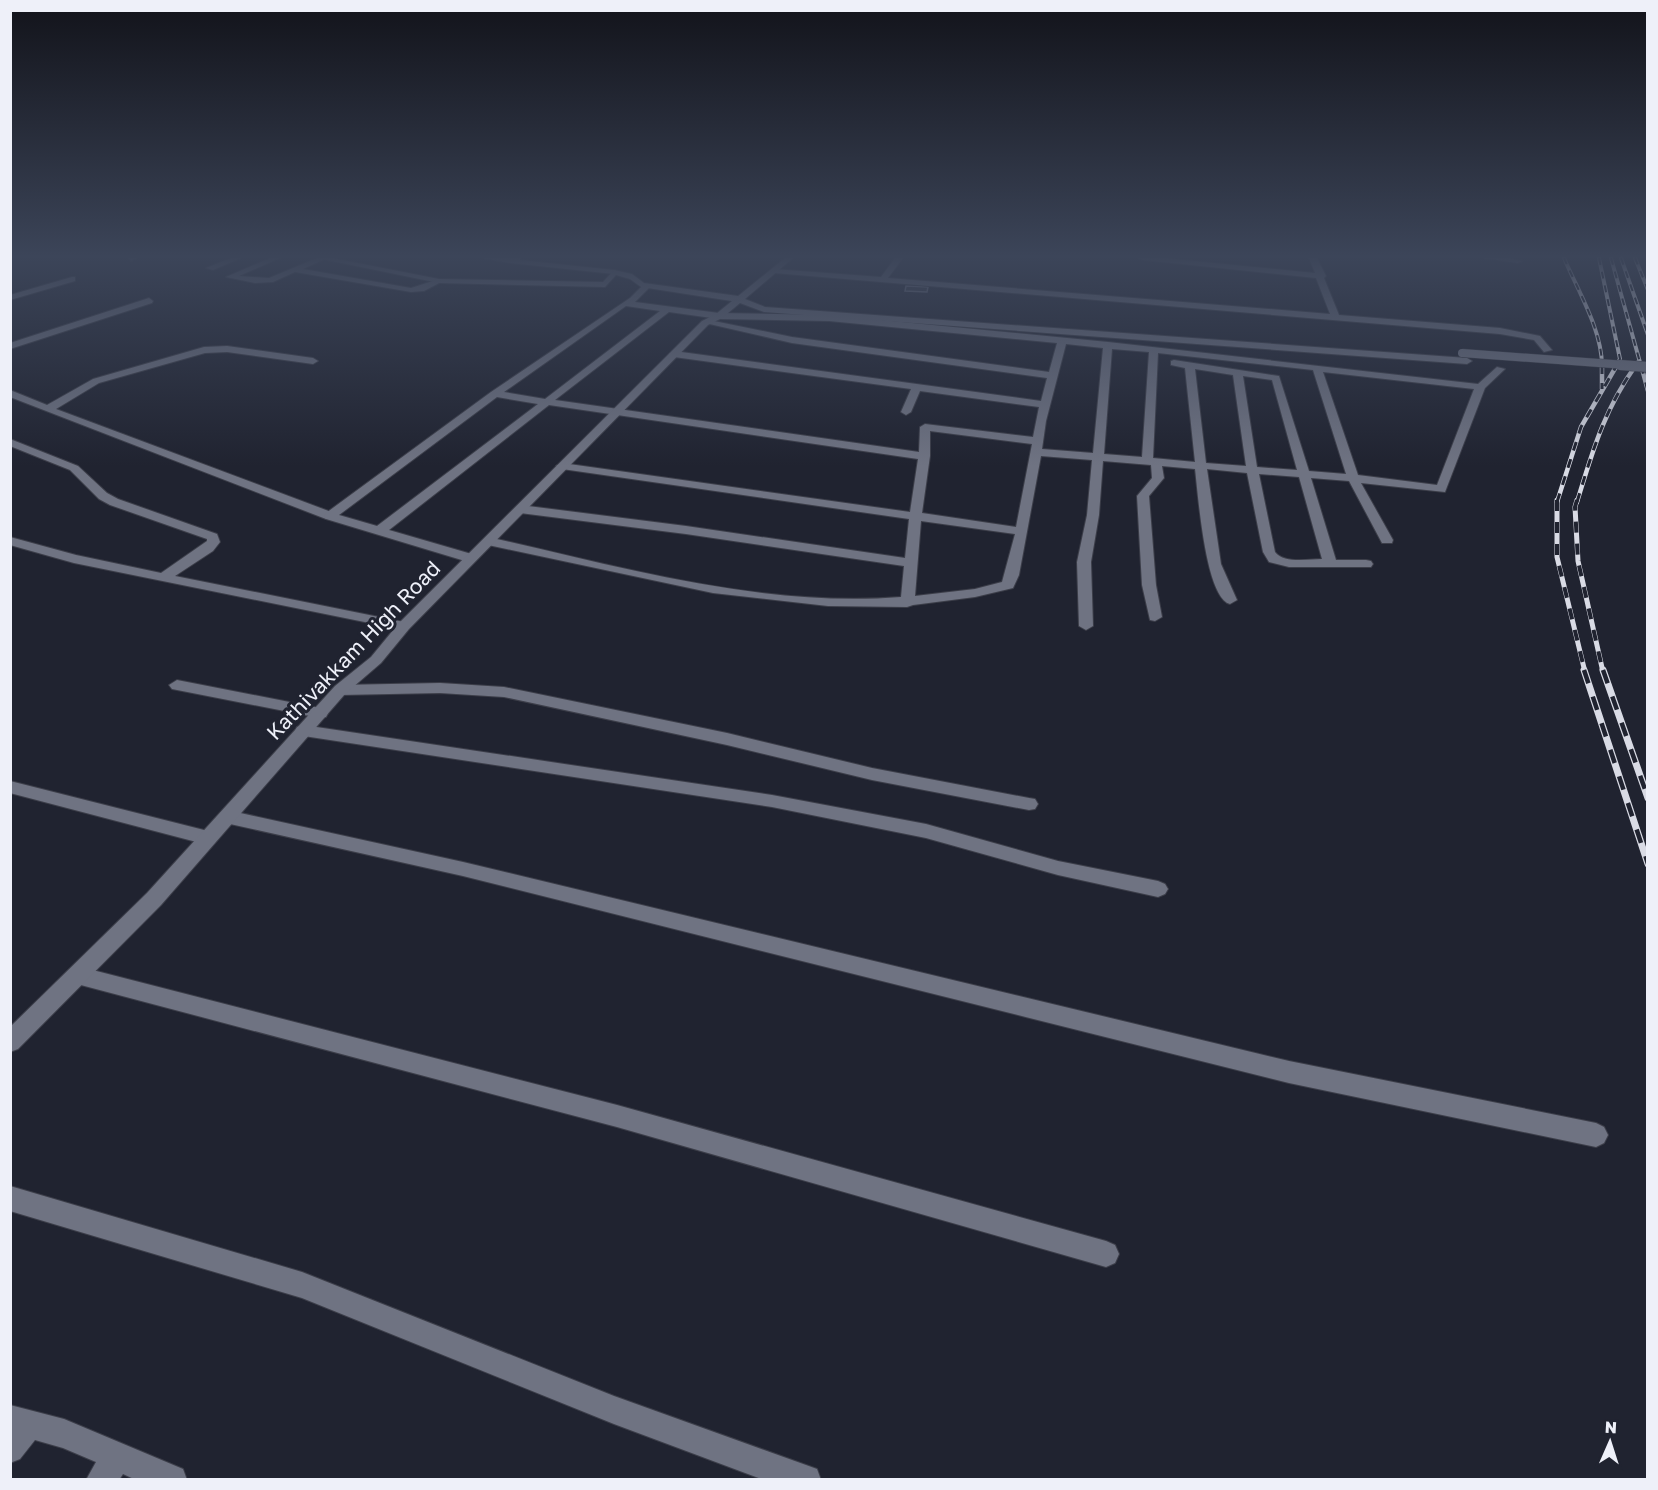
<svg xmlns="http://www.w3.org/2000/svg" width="1658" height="1490" font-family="'Golos Text',sans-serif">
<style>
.building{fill:#353845;stroke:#777a8a;stroke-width:1.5}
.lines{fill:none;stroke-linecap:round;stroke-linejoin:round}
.service-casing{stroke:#3c3e49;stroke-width:2}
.minor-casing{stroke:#3c3e49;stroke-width:2}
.tertiary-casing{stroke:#3c3e49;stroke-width:2}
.secondary-casing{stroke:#3c3e49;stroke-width:2}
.service{fill:#6f7382;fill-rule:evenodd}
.minor{fill:#6f7382;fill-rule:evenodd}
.tertiary{fill:#6f7382;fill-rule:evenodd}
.secondary{fill:#6f7382;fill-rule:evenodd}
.rail-far3-casing{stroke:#d9dbe5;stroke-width:4}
.rail-far2-casing{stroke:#d9dbe5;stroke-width:4.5}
.rail-far1-casing{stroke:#d9dbe5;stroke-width:5}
.rail-casing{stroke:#d9dbe5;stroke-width:7}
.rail-far3{stroke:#202330;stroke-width:2;stroke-dasharray:7;stroke-linecap:butt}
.rail-far2{stroke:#202330;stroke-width:3;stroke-dasharray:9;stroke-linecap:butt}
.rail-far1{stroke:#202330;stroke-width:4;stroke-dasharray:11;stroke-linecap:butt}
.rail{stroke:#202330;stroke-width:4.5;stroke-dasharray:14;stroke-linecap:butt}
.secondary-bridge-far1-casing{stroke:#3c3e49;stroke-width:9;stroke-linecap:butt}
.secondary-bridge-casing{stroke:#3c3e49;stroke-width:11;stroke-linecap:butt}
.secondary-bridge-far1{stroke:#6f7382;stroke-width:8}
.secondary-bridge{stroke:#6f7382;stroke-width:10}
.labels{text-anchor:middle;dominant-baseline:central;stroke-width:6;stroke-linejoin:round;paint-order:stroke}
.street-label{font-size:21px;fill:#eef0f9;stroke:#202330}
</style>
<rect width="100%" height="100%" fill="#202330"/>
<!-- building -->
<path class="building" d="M 906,286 L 928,287 L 927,292 L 905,291 Z"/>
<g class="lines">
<!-- service casing -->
<g class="service-casing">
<path id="service" d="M 72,277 L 75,277 L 75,281 L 10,300 L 10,295 Z
M 149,298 L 153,301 L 152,303 L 10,349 L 10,343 Z
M 227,346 L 313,358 L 318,361 L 313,364 L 227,352 L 205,353 L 99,383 L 56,409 L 334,513 L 336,516 L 334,519 L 326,519 L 10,397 L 10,390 L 47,405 L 93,379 L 204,347 Z"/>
</g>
<!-- minor casing -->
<g class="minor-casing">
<path id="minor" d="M 128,258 L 137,258 L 131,261 Z
M 231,258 L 241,258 L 213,270 L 206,268 Z
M 270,258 L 280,258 L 239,276 L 269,278 L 317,258 L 327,258 L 303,269 L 411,288 L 439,279 L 443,281 L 424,291 L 411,292 L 295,272 L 273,282 L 255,283 L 226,277 Z
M 482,258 L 521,258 L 520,260 L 614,270 L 618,272 L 614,274 L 510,263 Z
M 895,258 L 903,258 L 888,278 L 1330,314 L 1316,278 L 1143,260 L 1139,258 L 1164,258 L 1315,273 L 1309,258 L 1317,258 L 1326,276 L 1324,278 L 1339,315 L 1500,328 L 1540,336 L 1552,350 L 1544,352 L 1534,340 L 1500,334 L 774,273 L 770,271 L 774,269 L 881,277 Z
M 1483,258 L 1508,258 L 1522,261 L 1518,263 Z
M 644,284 L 651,286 L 635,302 L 719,313 L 829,315 L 1108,342 L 1478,384 L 1497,367 L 1505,369 L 1485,388 L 1445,492 L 1361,483 L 1393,540 L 1392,543 L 1382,543 L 1349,481 L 1311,478 L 1336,560 L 1366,560 L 1371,561 L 1373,564 L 1371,567 L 1289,567 L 1269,562 L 1263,552 L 1247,473 L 1207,469 L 1221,564 L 1237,600 L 1230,604 C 1205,598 1198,492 1195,469 L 1162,466 L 1164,478 L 1149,496 L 1156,585 L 1162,617 L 1155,621 L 1150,620 L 1142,585 L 1137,496 L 1152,478 L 1151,465 L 1103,461 L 1099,515 L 1091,562 L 1093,626 L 1086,630 L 1079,626 L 1077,562 L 1087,515 L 1092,460 L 1041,456 L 1019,575 L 1013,588 L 975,597 L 913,605 L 907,607 L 828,606 L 713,593 L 488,545 L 482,541 L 488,537 C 622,567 762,608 901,597 L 904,566 L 686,534 L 520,513 L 514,509 L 520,505 L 686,526 L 905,558 L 909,519 L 562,469 L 556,466 L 562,463 L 910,512 L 918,459 L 549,405 L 389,530 L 475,555 L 477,558 L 475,561 L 465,561 L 326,519 L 324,516 L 326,513 L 491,392 L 630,298 ZM 626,306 L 660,311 L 545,399 L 504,392 ZM 669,312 L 719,319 L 829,321 L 1057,343 L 1049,372 L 792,337 L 709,320 L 705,323 L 792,343 L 1047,378 L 1041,401 L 674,351 L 669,354 L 674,357 L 911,389 L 901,412 L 906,415 L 911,412 L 920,391 L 1039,407 L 1033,437 L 925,424 L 920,427 L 919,452 L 555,400 ZM 1066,344 L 1103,348 L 1093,453 L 1042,449 L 1046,421 ZM 1112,349 L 1149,352 L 1142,457 L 1104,454 ZM 1158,353 L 1313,370 L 1346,474 L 1309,471 L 1279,376 L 1174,360 L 1171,361 L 1171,365 L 1185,368 L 1195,462 L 1153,458 ZM 1195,369 L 1233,375 L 1246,466 L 1206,463 ZM 1323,372 L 1474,389 L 1437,485 L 1358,475 ZM 1243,376 L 1272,380 L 1297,470 L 1257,467 ZM 497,397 L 538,404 L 377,526 L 339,515 ZM 930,431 L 1032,444 L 1016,527 L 922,513 L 930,456 ZM 1259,474 L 1299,477 L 1322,559 C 1309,559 1284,564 1275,552 ZM 921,521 L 1015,534 L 1002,582 L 975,589 L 915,596 Z
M 10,439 L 78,466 L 107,493 L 118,499 L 217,534 L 220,542 L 213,551 L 175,576 L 404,622 L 411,626 L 404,630 L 74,563 L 10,545 L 10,537 L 76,555 L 161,573 L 207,541 L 207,539 L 110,505 L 99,499 L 70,470 L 10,446 Z
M 177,680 L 320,708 L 326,709 L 328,713 L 326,717 L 320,718 L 172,689 L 169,685 Z
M 440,683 L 504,687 L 727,733 L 872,768 L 1029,798 L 1035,799 L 1038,804 L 1035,809 L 1029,810 L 872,780 L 727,745 L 504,697 L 440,693 L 340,695 L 332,690 L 340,685 Z
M 303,725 L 772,795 L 926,824 L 1058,861 L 1158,881 L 1165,884 L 1168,889 L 1165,894 L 1158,897 L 1058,875 L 926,838 L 772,807 L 297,735 L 295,731 L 297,727 Z
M 10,781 L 208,831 L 214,833 L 217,838 L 214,843 L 208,845 L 10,793 Z
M 227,810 L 463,862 L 1289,1061 L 1596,1123 L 1604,1127 L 1608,1135 L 1604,1143 L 1596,1147 L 1289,1083 L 463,876 L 221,822 L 218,817 L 221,812 Z
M 77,966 L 617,1105 L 1106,1241 L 1115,1245 L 1119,1254 L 1115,1263 L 1106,1267 L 617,1127 L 77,984 L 70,981 L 67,975 L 70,969 Z
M 10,1186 L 302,1272 L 614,1396 L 806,1465 L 817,1469 L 821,1480 L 764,1480 L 614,1424 L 302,1298 L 10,1211 Z
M 10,1405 L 64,1419 L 183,1469 L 187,1480 L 136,1480 L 123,1474 L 119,1480 L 86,1480 L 96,1462 L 63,1448 L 35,1440 L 20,1459 L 10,1463 Z"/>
</g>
<!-- tertiary casing -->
<g class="tertiary-casing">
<path id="tertiary" d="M 317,258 L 332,258 L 439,279 L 603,282 L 614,270 L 632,274 L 644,283 L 738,296 L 742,299 L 738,302 L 641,287 L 630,279 L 616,275 L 605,287 L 439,283 Z"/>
</g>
<!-- secondary casing -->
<g class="secondary-casing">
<path id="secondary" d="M 785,258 L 793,258 L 745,299 L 765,307 L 1467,358 L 1472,361 L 1467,364 L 764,312 L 740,303 L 722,318 L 708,325 L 409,629 L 381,663 L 345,694 L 161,905 L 18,1049 L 10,1052 L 10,1027 L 147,893 L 335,686 L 371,657 L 399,623 L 702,321 L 716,314 Z"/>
</g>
<!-- service -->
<use href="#service" class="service"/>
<!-- minor -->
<use href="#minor" class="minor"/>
<!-- tertiary -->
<use href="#tertiary" class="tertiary"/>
<!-- secondary -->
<use href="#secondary" class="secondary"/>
<!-- rail-far3 casing -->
<g class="rail-far3-casing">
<path id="rail-far3" d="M 1564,258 C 1578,291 1602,330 1602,366
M 1599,258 L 1620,359 L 1616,366
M 1611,258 L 1641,366
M 1621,258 L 1648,335
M 1635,258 L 1648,290
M 1635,366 L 1638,362"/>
</g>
<!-- rail-far2 casing -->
<g class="rail-far2-casing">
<path id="rail-far2" d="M 1602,365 L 1602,389
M 1641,365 L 1648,391
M 1557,502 L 1581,427 L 1617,365
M 1577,502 C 1593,450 1604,410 1636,365"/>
</g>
<!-- rail-far1 casing -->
<g class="rail-far1-casing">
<path id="rail-far1" d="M 1557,500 L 1557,557 L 1585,672
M 1577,500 L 1575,507 L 1578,561 L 1603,672"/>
</g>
<!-- rail casing -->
<g class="rail-casing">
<path id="rail" d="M 1584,670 L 1648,864
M 1603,670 L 1648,798"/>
</g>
<!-- rail-far3 -->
<use href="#rail-far3" class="rail-far3"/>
<!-- rail-far2 -->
<use href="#rail-far2" class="rail-far2"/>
<!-- rail-far1 -->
<use href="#rail-far1" class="rail-far1"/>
<!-- rail -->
<use href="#rail" class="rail"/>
<!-- secondary-bridge-far1 casing -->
<g class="secondary-bridge-far1-casing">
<path id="secondary-bridge-far1" d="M 1462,353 L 1640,366"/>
</g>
<!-- secondary-bridge casing -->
<g class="secondary-bridge-casing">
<path id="secondary-bridge" d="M 1620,365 L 1648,367"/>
</g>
<!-- secondary-bridge-far1 -->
<use href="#secondary-bridge-far1" class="secondary-bridge-far1"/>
<!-- secondary-bridge -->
<use href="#secondary-bridge" class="secondary-bridge"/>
</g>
<!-- sky -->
<linearGradient id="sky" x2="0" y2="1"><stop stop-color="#12131a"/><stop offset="0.55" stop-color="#3c4559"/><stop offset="1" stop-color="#3c4559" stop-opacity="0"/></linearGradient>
<rect width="1658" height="466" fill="url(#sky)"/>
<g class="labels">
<!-- street labels -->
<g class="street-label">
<text transform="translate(353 650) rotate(-46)">Kathivakkam High Road</text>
</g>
</g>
<!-- border -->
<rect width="1658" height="1490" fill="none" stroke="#eef0f9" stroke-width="24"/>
<!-- north arrow -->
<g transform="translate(1610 1442) rotate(3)" stroke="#202330" stroke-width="4.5" paint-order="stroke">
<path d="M0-4.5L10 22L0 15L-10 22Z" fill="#eef0f9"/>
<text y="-9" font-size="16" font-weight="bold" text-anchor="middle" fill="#eef0f9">N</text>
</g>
</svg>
